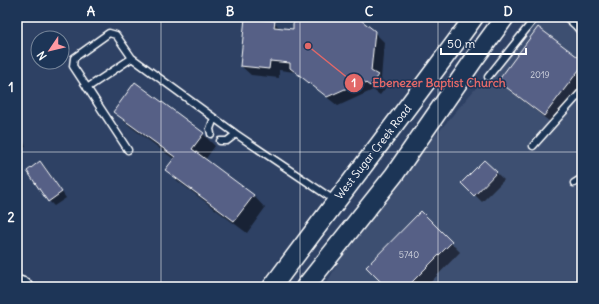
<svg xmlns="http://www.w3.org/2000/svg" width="599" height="304" font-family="Delius,sans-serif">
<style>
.built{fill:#3e4f71}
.shadow{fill:#0007}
.building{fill:#576186;stroke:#fff}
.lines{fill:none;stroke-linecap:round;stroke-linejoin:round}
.lane-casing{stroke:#fff;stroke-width:9}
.secondary-casing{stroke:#fff;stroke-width:21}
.lane{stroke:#1d3557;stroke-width:6}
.secondary{stroke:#1d3557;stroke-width:18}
.grid{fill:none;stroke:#fff;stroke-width:1;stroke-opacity:0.55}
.labels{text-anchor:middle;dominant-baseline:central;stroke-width:3;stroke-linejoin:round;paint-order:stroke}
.number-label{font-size:9px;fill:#d5d8e1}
.street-label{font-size:11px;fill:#fff;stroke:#1d3557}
.leader{fill:none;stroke:#e26868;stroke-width:1.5}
.callout-dot{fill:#e26868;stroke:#1d3557;stroke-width:1.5}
.mark-label{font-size:12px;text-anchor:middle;font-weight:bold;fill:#fff}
.callout-label{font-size:12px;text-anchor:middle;font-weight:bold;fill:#e26868;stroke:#1d3557;stroke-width:3;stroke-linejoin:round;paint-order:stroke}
.neatline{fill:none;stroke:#fff;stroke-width:1.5}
.grid-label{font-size:13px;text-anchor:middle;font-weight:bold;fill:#fff}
</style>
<rect width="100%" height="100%" fill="#2e4164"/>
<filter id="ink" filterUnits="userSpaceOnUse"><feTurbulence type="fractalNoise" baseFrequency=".025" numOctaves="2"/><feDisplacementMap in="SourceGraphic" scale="8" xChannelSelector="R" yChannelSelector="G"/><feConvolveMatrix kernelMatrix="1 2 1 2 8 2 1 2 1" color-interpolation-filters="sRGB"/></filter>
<g filter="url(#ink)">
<!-- built -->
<path class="built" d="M 528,17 L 577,17 L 582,23 L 582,287 L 331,287 L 327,283 L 341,257 L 411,164 L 487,75 Z"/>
<!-- shadow -->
<path class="shadow" d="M 309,17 L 355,17 L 374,32 L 384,42 L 381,79 L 387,86 L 380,95 L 373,90 L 338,106 L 295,72 L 279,70 L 279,78 L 251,75 L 241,66 L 274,22 L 281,29 L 294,30 Z
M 17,58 L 24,68 L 18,73 L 17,72 Z
M 582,61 L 582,88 L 554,125 L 509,90 L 499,81 Z
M 115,112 L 203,134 L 215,146 L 205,160 L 253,195 L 265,208 L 247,233 L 179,182 L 166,170 L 174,159 L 127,124 Z
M 17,133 L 26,146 L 17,153 Z
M 484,161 L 504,180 L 482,202 L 463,183 Z
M 40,162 L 45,167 L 66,198 L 54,206 L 49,201 L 28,171 Z
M 421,213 L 460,252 L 426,287 L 388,287 Z"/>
<!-- building -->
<path class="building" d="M 307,17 L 357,17 L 375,31 L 371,71 L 378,75 L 370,86 L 363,81 L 327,97 L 290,68 L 290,63 L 270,61 L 269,69 L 240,66 L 245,18 L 275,21 L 274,27 L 293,29 L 293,23 Z
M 538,27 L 582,60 L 582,66 L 544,116 L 498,81 Z
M 135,82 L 204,133 L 192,149 L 254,195 L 234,221 L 165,170 L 175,157 L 113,112 Z
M 484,160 L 497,172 L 474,196 L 461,183 Z
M 40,161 L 62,192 L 48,202 L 27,171 Z
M 421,211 L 452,242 L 407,287 L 386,287 L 366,267 Z"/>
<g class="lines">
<!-- lane casing -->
<g class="lane-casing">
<path id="lane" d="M 566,17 L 576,26 L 582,33
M 488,77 L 536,17
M 87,88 L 132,58
M 211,134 L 210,129 L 214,118
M 220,141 L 227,141 L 236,134
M 533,146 L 582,91
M 128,150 L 73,66 L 74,58 L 109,33 L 116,35 L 132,58 L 236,134 L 334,200
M 574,183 L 582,178"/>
</g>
<!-- secondary casing -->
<g class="secondary-casing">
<path id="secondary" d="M 17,285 L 23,287
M 272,287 C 339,197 408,108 474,17
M 305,287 L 394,175 L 475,58 L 505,17"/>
</g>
<!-- lane -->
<use href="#lane" class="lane"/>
<!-- secondary -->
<use href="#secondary" class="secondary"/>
</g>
</g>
<!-- grid -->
<path class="grid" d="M 161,17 L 161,287M 300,17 L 300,287M 438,17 L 438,287M 17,152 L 582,152"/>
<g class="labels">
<!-- number labels -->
<g class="number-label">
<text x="540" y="74">2019</text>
<text x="409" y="254">5740</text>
</g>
<!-- street labels -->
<g class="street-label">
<text transform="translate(373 152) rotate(-52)">West Sugar Creek Road</text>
</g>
</g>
<!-- callouts -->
<path class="leader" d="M308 46L354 83"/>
<g class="callout-dot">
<circle cx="308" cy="46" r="4"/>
<circle cx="354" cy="83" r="10"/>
</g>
<g class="mark-label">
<text x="354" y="87">1</text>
</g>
<g class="callout-label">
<text x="439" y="87">Ebenezer Baptist Church</text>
</g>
<!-- margin -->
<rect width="599" height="304" fill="none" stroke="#1d3557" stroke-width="44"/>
<!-- north arrow -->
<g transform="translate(50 50) rotate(235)"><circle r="19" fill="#1d3557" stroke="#77869a"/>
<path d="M0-3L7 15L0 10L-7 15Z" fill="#ff9aa2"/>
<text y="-6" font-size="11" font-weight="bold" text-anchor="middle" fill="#ffffff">N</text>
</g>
<!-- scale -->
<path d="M441 48v6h85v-6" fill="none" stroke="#ffffff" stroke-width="2"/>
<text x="447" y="48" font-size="12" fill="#ffffff" stroke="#1d3557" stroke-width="3" paint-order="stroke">50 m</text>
<rect x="22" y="22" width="555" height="260" class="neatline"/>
<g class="grid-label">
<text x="91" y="16">A</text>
<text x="230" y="16">B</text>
<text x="369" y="16">C</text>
<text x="508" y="16">D</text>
<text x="11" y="92">1</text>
<text x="11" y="222">2</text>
</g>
</svg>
